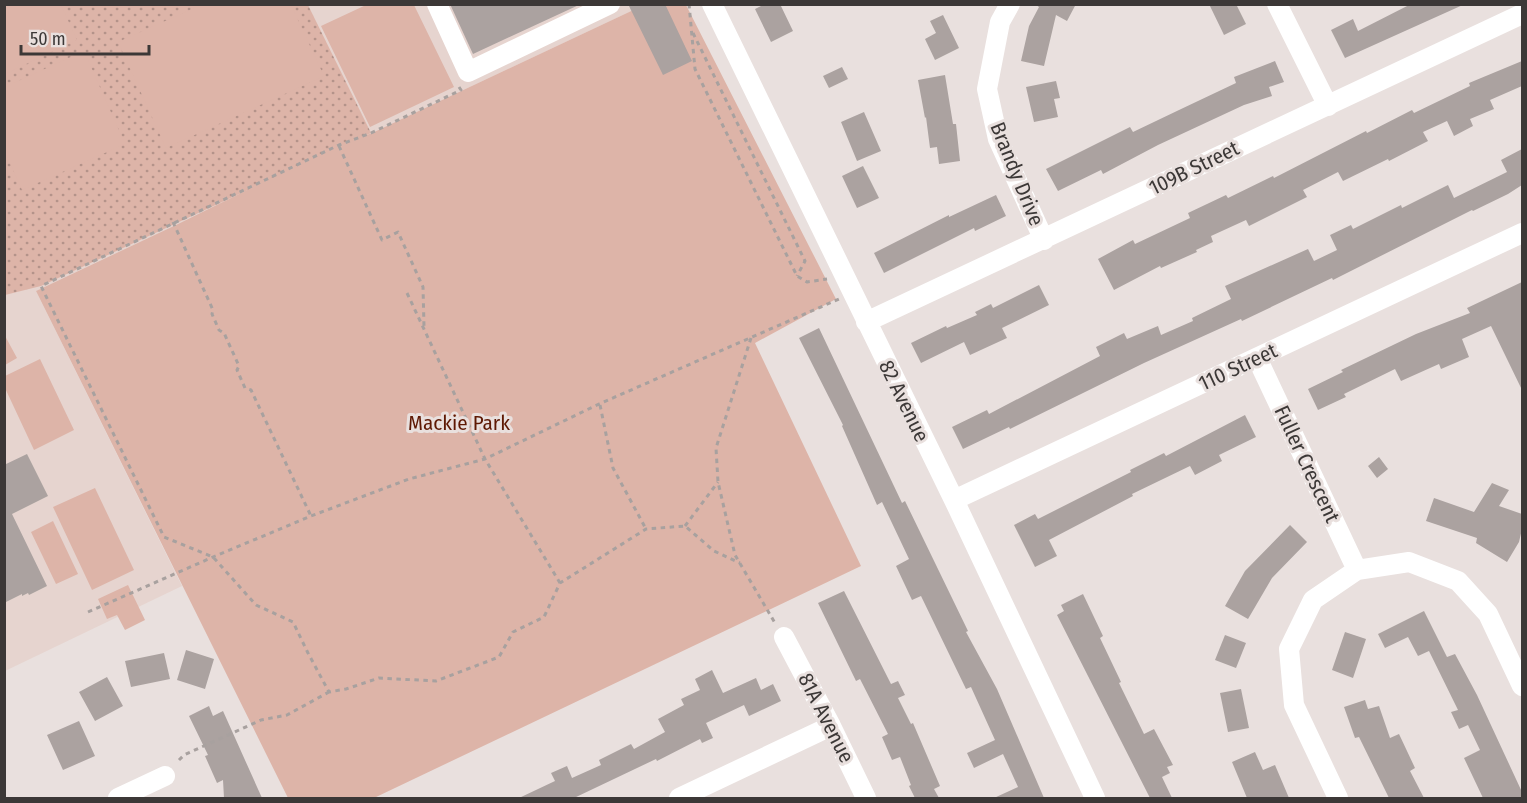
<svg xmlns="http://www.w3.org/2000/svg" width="1527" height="803" font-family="'Fira Sans Condensed',sans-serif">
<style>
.built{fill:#e6d4cf}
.grass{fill:url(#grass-dots)}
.park{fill:#ddb4a8}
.building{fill:#aba2a0}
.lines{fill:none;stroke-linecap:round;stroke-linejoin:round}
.path{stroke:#a8a19f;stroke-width:3;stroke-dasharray:4.5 4.5;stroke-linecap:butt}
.minor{stroke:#fff;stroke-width:20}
.labels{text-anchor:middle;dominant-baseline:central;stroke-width:6;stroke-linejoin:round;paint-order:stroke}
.street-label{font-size:21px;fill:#3c3837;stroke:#e9e0de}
.park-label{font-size:21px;fill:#5e1904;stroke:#e9e0de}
</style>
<defs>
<pattern id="grass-dots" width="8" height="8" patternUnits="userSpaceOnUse" patternTransform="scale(1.5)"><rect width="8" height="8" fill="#ddb4a8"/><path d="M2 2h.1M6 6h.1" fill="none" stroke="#b4938a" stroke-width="1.8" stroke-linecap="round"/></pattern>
</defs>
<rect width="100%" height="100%" fill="#e9e0de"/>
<!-- built -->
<path class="built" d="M 5,5 L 644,5 L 36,291 L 182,586 L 5,671 Z"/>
<!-- grass -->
<path class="grass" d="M 5,5 L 308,5 L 371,133 L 41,286 L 5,295 Z"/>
<!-- park -->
<path class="park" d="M 4,5 L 61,5 L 77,40 L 5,74 Z
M 201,5 L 291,5 L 324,76 L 166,148 L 118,42 Z
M 366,5 L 414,5 L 454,87 L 370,127 L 321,26 Z
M 644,5 L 686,5 L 836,299 L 755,343 L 861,566 L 374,798 L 288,798 L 36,291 L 178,224 L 339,145 L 372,133 Z
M 84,51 L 125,144 L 22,190 L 5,152 L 5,87 Z
M 4,334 L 17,358 L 5,365 L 4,365 Z
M 40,359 L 74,430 L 34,450 L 5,388 L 5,376 Z
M 95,488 L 134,570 L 92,590 L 53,507 Z
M 53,521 L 78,574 L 56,584 L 31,532 Z
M 128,585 L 145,620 L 125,630 L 117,615 L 107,619 L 98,599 Z"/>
<!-- building -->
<path class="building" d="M 450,4 L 581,4 L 473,54 Z
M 628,4 L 665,4 L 692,61 L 663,75 Z
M 765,4 L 780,4 L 793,31 L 771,42 L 755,9 Z
M 1035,4 L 1076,4 L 1067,21 L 1056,15 L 1044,66 L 1021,61 L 1029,26 L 1039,7 Z
M 1209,4 L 1236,4 L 1246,24 L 1224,35 Z
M 1411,4 L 1465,4 L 1345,58 L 1331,30 L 1353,19 L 1358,31 Z
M 943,15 L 959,48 L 935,60 L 925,39 L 936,33 L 930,21 Z
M 1275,61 L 1284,82 L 1269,87 L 1272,96 L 1244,105 L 1158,145 L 1103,174 L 1101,170 L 1058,191 L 1046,169 L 1130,127 L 1133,132 L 1179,110 L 1236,83 L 1234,77 Z
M 1522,61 L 1522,86 L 1490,100 L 1494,109 L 1470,119 L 1473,126 L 1454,136 L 1447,121 L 1423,132 L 1428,141 L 1389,161 L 1388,159 L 1343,181 L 1338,172 L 1303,190 L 1307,197 L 1249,226 L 1246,220 L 1211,236 L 1213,242 L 1196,250 L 1197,252 L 1161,268 L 1160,266 L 1114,290 L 1098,259 L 1133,240 L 1135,244 L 1190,218 L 1188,213 L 1226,195 L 1228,198 L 1273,176 L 1274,178 L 1366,131 L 1367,133 L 1412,110 L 1414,113 L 1470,86 L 1469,83 Z
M 842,67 L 848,79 L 829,88 L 823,76 Z
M 945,75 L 953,124 L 956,124 L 960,161 L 939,164 L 937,147 L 930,148 L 926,117 L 925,118 L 918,80 Z
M 1056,81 L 1060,98 L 1054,99 L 1058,117 L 1034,122 L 1026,87 Z
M 864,112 L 881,151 L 857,161 L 841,122 Z
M 1522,149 L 1522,185 L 1508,194 L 1473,211 L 1472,210 L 1333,280 L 1332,278 L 1242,321 L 1241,319 L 1144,363 L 1010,429 L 1009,427 L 963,449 L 952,427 L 987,410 L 989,414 L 1100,356 L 1096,347 L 1124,333 L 1127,339 L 1158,326 L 1161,335 L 1193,321 L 1192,318 L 1231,299 L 1225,286 L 1308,249 L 1314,261 L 1337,250 L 1330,235 L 1351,225 L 1353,229 L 1401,205 L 1402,208 L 1448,185 L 1454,198 L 1507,172 L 1501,160 Z
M 863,166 L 879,198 L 857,208 L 842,176 Z
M 996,195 L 1006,216 L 975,231 L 974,228 L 884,273 L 874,253 L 949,215 L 949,217 Z
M 1522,282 L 1522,390 L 1491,326 L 1462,339 L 1469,357 L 1441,369 L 1439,364 L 1401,381 L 1395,369 L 1344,394 L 1346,397 L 1318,410 L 1308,389 L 1343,372 L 1341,370 L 1416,334 L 1470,313 L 1467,308 Z
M 1039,285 L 1049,305 L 1002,328 L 1007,338 L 970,355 L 964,342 L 921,363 L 911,343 L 946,326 L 947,328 L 977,315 L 975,312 L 991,304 L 993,308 Z
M 819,328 L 902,503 L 905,501 L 968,631 L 966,632 L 997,689 L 1044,798 L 994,798 L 1018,787 L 1003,754 L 974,768 L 967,753 L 995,740 L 971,687 L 966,689 L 921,596 L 912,600 L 896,566 L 909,559 L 882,502 L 877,505 L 842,426 L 843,425 L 799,338 Z
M 1245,415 L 1256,437 L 1219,455 L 1222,461 L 1195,475 L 1190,466 L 1132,494 L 1133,496 L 1049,540 L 1057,556 L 1035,567 L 1014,525 L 1035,514 L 1038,519 L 1131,472 L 1130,470 L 1164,453 L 1166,456 Z
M 27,454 L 48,496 L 12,514 L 47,586 L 29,595 L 28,593 L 22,596 L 22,594 L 4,603 L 4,465 Z
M 1379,457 L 1388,469 L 1377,478 L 1368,466 Z
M 1492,483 L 1509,490 L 1499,506 L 1522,514 L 1522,529 L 1519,542 L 1507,562 L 1476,543 L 1477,538 L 1426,521 L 1434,498 L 1474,512 Z
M 1290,525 L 1307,542 L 1272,578 L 1248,619 L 1225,606 L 1245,571 Z
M 844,591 L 891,684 L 898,681 L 905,695 L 898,698 L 911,724 L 913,723 L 940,786 L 934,789 L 939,798 L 915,798 L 909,786 L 911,785 L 900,757 L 892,760 L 882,737 L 888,734 L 860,679 L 856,681 L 818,603 Z
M 1083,594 L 1103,636 L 1100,638 L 1121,682 L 1119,683 L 1144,734 L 1154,729 L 1173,765 L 1167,767 L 1170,773 L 1162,777 L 1172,798 L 1150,798 L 1057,615 L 1064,611 L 1061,605 Z
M 1424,611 L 1447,657 L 1455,654 L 1477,695 L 1522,792 L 1522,798 L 1483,798 L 1464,758 L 1480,750 L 1468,725 L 1459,729 L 1451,712 L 1458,710 L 1429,651 L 1418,656 L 1408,637 L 1385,648 L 1378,634 Z
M 1345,632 L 1366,639 L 1353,678 L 1332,670 Z
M 1225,635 L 1246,643 L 1236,668 L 1215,660 Z
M 186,650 L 214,659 L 205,689 L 177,680 Z
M 164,653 L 170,679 L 131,687 L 125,661 Z
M 712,670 L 723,693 L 756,678 L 761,690 L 773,684 L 781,701 L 749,716 L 744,705 L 706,723 L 713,738 L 702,743 L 700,739 L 657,761 L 656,759 L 574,798 L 519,798 L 555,781 L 551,773 L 567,766 L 572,778 L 601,765 L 599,760 L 631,744 L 634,749 L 665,732 L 658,719 L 684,705 L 681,699 L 700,690 L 695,679 Z
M 107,677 L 123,706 L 95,721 L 79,692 Z
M 1241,689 L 1249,728 L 1228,732 L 1220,693 Z
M 1365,700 L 1368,709 L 1379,706 L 1390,738 L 1399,734 L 1415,768 L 1410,771 L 1424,798 L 1389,798 L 1359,737 L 1355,738 L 1344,707 Z
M 209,706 L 213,716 L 223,711 L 262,798 L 224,798 L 223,780 L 217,783 L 205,756 L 208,755 L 189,716 Z
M 79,721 L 95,756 L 63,770 L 47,735 Z
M 1255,752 L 1263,770 L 1275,765 L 1289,798 L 1247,798 L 1232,762 Z"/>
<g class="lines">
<!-- path -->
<path class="path" d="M 689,4 L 695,69 L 797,276 L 807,282 L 827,279
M 693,33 L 805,261 L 797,276
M 459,87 L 461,90 L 371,133 L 339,145 L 41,286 L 164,537 L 213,557 L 256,605 L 293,622 L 308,653 L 329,692 L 346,689 L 379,678 L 436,681 L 499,657 L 513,632 L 544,617 L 560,583 L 646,529 L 685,526 L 714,551 L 740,563
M 339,146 L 382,240 L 398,232 L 423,287 L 424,327
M 173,222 L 213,310 L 212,314 L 219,330 L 224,333 L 239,366 L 237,370 L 245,388 L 251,390 L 311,516
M 407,293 L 485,459 L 560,583
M 751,338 L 716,448 L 718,482 L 735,555 L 775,623
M 600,405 L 613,468 L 646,529
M 685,526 L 718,482
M 88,612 L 213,557 L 311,516 L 409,479 L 485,459 L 599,404 L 839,299
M 179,760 L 184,755 L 261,720 L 287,715 L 329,692"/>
<!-- minor -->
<path class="minor" d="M 437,4 L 468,72 L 610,4
M 712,4 L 954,500 L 1095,798
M 1010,4 L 1000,22 L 987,89 L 998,139 L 1044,240
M 1277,4 L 1328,106
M 866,322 L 1522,14
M 1257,358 L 1357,570
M 954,500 L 1522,233
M 784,637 L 831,726 L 866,798
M 118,798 L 165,776
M 679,798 L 831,726
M 1338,798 L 1294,705 L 1289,649 L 1313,600 L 1357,570 L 1409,562 L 1458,581 L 1488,614 L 1522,686"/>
</g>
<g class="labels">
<!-- street labels -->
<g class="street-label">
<text transform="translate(1194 168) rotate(-26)">109B Street</text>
<text transform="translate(1017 174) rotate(68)">Brandy Drive</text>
<text transform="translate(1238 367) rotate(-25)">110 Street</text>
<text transform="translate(904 401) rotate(64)">82 Avenue</text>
<text transform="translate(1307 464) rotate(65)">Fuller Crescent</text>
<text transform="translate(826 718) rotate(63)">81A Avenue</text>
</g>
<!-- park labels -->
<g class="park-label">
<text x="459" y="423">Mackie Park</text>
</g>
</g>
<!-- border -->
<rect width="1527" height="803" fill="none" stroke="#3c3837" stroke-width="12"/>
<!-- scale -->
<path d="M21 45v9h128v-9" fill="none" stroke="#3c3837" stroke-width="3"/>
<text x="30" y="45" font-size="18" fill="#3c3837" stroke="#e9e0de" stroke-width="4.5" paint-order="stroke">50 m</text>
</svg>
